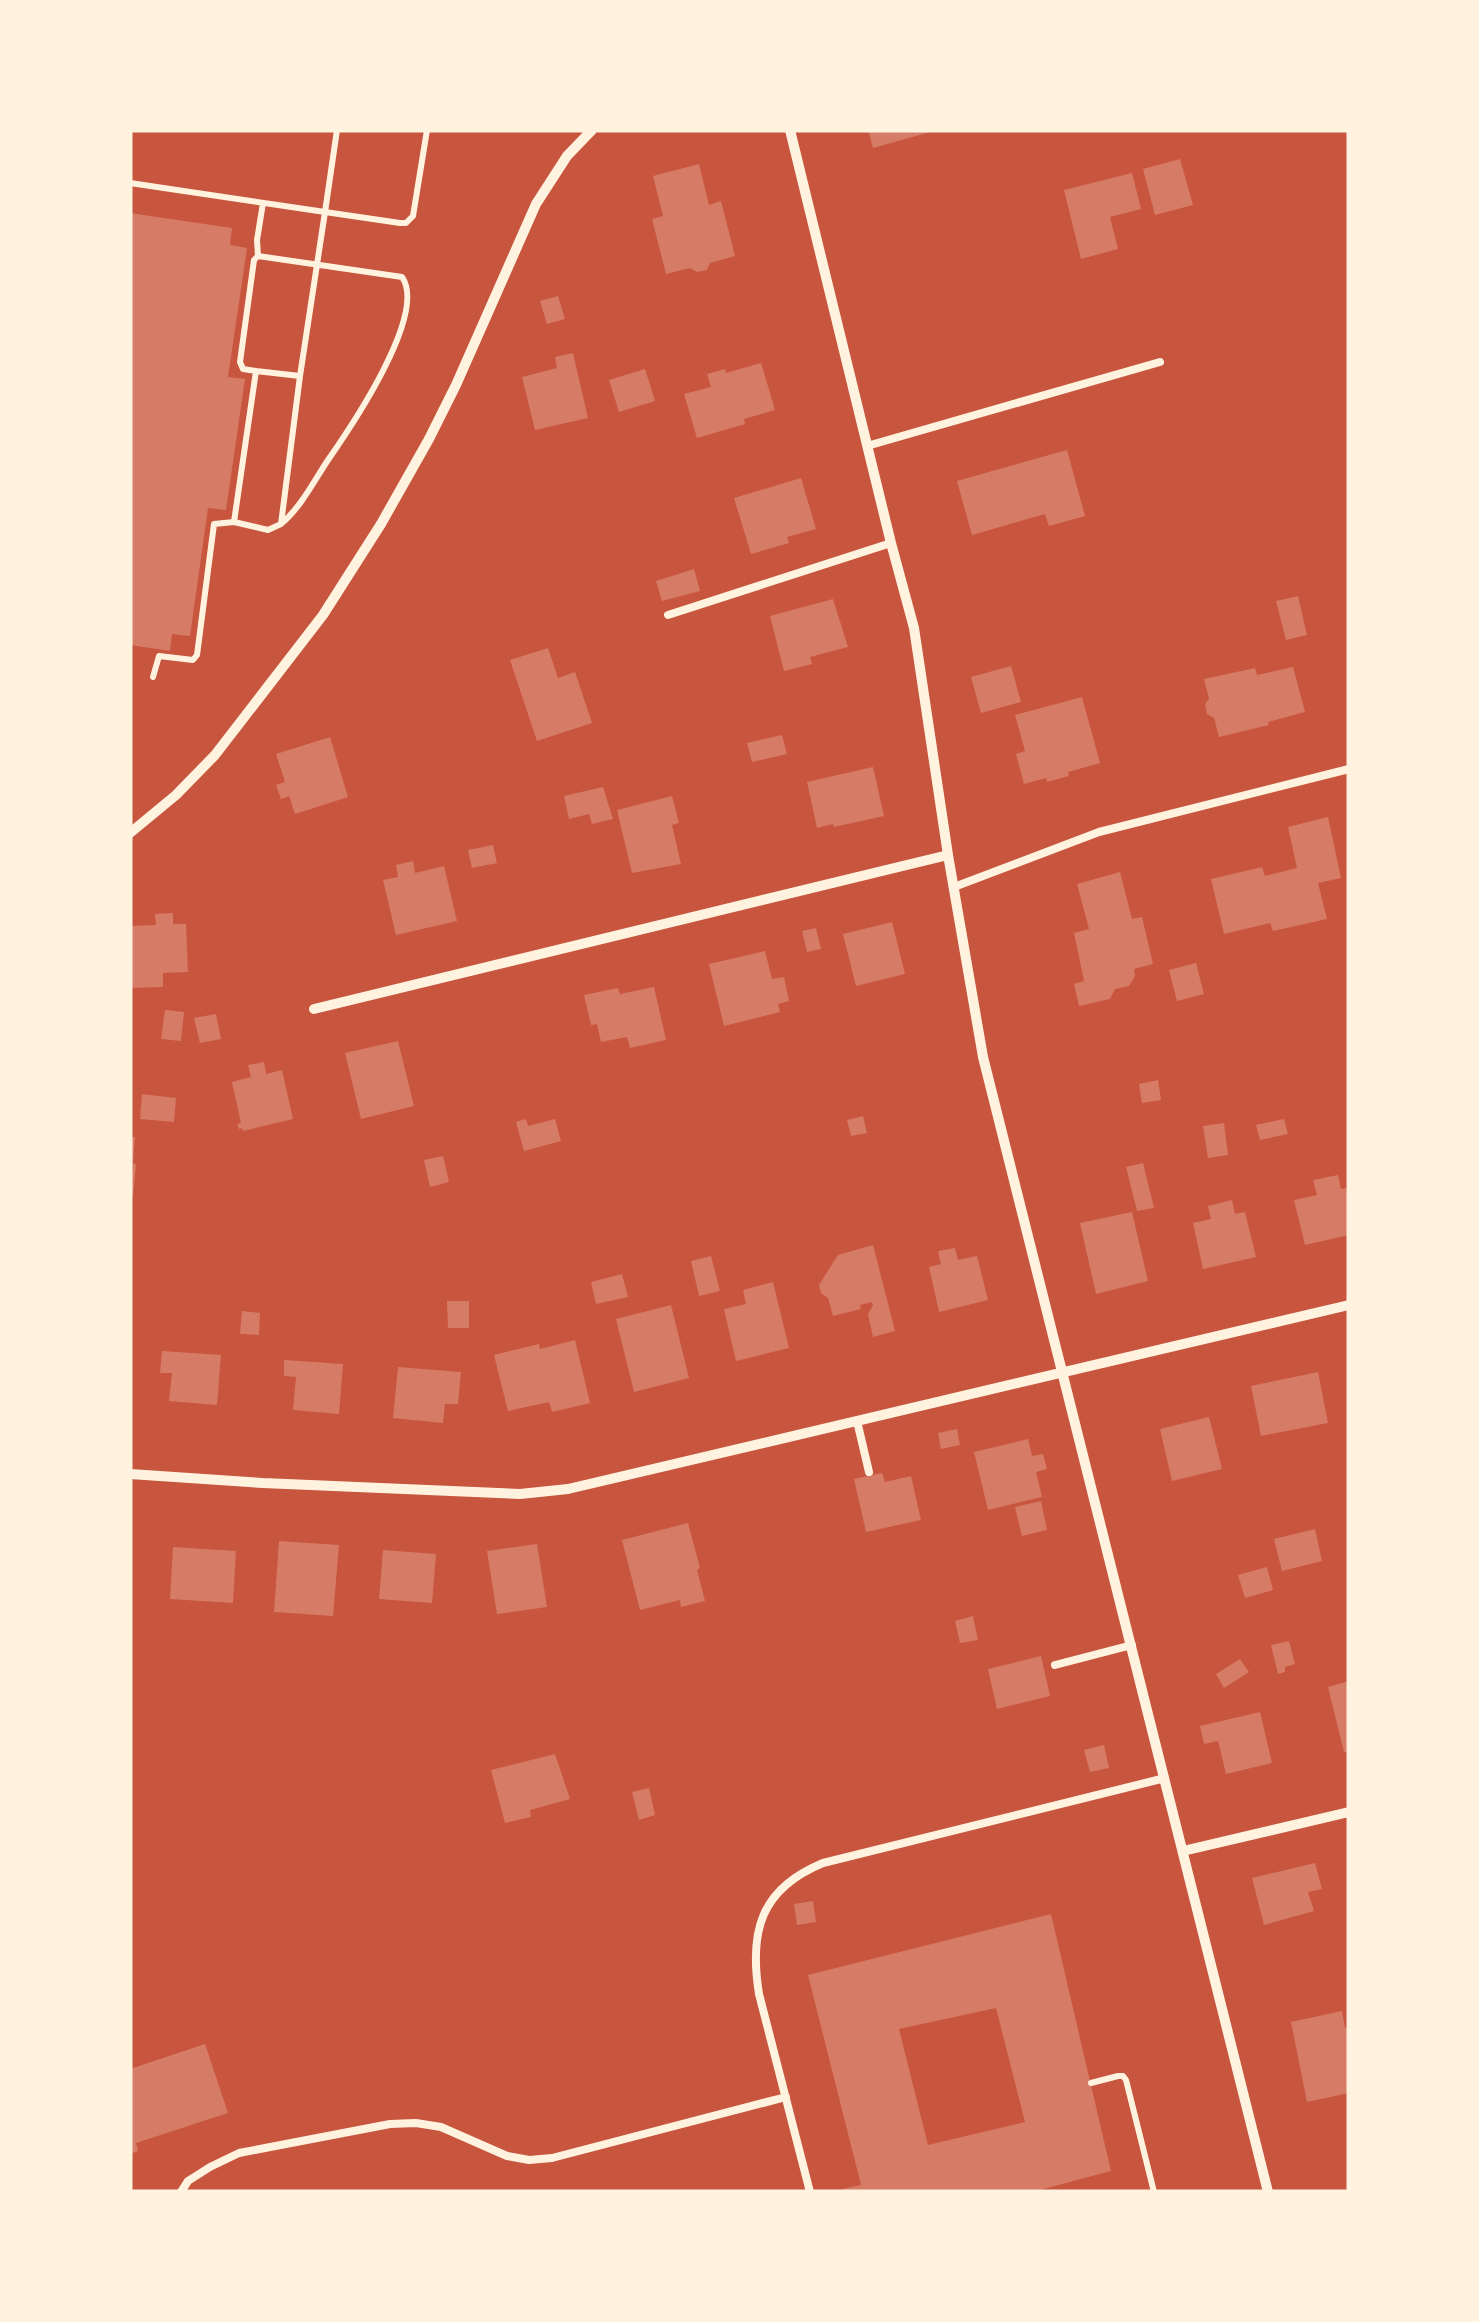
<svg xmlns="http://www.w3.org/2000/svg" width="1479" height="2322" font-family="'Source Sans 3',sans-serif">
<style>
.building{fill:#d67c66;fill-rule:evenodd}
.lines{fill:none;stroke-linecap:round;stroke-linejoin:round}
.path{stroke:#fff3e0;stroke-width:6}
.service{stroke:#fff3e0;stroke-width:8}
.minor{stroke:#fff3e0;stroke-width:10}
</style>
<rect width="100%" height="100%" fill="#c8553d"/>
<!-- building -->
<path class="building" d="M 868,130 L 934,130 L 934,131 L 873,148 Z
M 1180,159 L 1193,205 L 1155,215 L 1143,169 Z
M 699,164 L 709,205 L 721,201 L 735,256 L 710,263 L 707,270 L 697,272 L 690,268 L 666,274 L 652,219 L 663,216 L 653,176 Z
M 1132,173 L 1141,209 L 1110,217 L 1118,249 L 1081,259 L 1064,190 Z
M 130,213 L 232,228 L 230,245 L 247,248 L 228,377 L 245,379 L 226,510 L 208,508 L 190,636 L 172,634 L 170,651 L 130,645 Z
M 558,296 L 565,319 L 547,324 L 540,301 Z
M 573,353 L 588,418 L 535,430 L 522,377 L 557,368 L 555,357 Z
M 761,363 L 775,410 L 744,419 L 745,424 L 697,438 L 684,394 L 711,387 L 707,374 L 725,369 L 726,373 Z
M 645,369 L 655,401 L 619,412 L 609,380 Z
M 1067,450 L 1085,516 L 1049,526 L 1045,514 L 972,535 L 957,481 Z
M 801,478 L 816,529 L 787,537 L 789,543 L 751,554 L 734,498 Z
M 694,569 L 700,591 L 662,601 L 656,581 Z
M 1298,596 L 1307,635 L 1286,640 L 1276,601 Z
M 833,599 L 848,647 L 810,657 L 812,664 L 784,671 L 770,616 Z
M 548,648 L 558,678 L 575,672 L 592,723 L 537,741 L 510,660 Z
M 1011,666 L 1021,702 L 981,713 L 971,677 Z
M 1293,667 L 1305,712 L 1268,722 L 1269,725 L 1219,737 L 1214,718 L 1207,714 L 1205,704 L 1209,699 L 1204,679 L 1255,668 L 1257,675 Z
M 1082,697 L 1100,763 L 1068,772 L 1069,776 L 1047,782 L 1046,778 L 1024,784 L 1016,754 L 1025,751 L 1015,715 Z
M 782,735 L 787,754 L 752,762 L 747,743 Z
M 330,737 L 348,797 L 295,814 L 289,796 L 281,799 L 276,785 L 285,782 L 276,754 Z
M 873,767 L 884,816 L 834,827 L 833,824 L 817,828 L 807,782 Z
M 603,787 L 613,819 L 592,824 L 589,814 L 569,819 L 564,796 Z
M 672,796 L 679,823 L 672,825 L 681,864 L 632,873 L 617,810 Z
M 1328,817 L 1341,878 L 1318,883 L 1327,919 L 1273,931 L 1270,923 L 1224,934 L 1211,879 L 1262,867 L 1265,876 L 1297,868 L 1288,827 Z
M 493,845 L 497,863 L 472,868 L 468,850 Z
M 413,861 L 415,873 L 444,866 L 457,921 L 396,935 L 383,880 L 398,877 L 396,865 Z
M 1120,872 L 1132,919 L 1142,917 L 1153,964 L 1134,969 L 1135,976 L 1129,986 L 1115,989 L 1110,999 L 1079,1006 L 1074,984 L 1084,981 L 1074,933 L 1089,929 L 1077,884 Z
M 173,913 L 173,924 L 186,924 L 188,972 L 163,973 L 163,987 L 130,988 L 130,926 L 156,925 L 155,914 Z
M 892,922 L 905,974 L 856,986 L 843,934 Z
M 816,928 L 821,949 L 807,952 L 802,931 Z
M 765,951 L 772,979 L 784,977 L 789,1001 L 778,1004 L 780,1012 L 724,1026 L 709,964 Z
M 1196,963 L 1204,994 L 1177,1001 L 1169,970 Z
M 654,987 L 666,1040 L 630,1048 L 627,1037 L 601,1042 L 597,1024 L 591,1025 L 584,995 L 618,988 L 620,994 Z
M 165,1010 L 184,1012 L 181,1041 L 161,1039 Z
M 216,1014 L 221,1039 L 200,1043 L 194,1018 Z
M 398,1041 L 414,1106 L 361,1119 L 345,1053 Z
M 264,1062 L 266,1074 L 282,1070 L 293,1119 L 243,1131 L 242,1128 L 239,1129 L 237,1124 L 241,1123 L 232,1082 L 251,1077 L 248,1065 Z
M 1158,1080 L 1161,1100 L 1142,1103 L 1139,1084 Z
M 142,1094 L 176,1098 L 174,1122 L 140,1119 Z
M 863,1116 L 867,1133 L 851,1136 L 847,1120 Z
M 526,1119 L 528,1126 L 555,1119 L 561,1141 L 524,1151 L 516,1122 Z
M 1284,1119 L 1288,1134 L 1260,1140 L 1256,1125 Z
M 1224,1123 L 1228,1155 L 1208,1158 L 1203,1126 Z
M 130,1137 L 135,1137 L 133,1162 L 136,1165 L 133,1196 L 130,1195 Z
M 443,1156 L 449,1182 L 430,1187 L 424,1160 Z
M 1143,1163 L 1154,1208 L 1137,1211 L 1126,1167 Z
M 1338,1175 L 1341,1189 L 1346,1188 L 1349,1200 L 1349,1235 L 1305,1245 L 1294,1200 L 1317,1195 L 1313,1180 Z
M 1232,1200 L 1235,1214 L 1245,1212 L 1256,1257 L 1203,1269 L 1193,1223 L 1211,1219 L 1208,1206 Z
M 1132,1212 L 1148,1281 L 1096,1294 L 1080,1223 Z
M 873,1245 L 895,1331 L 873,1337 L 868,1314 L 873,1305 L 872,1302 L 860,1305 L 861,1309 L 833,1316 L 828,1298 L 821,1293 L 819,1285 L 838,1255 Z
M 955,1248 L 958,1260 L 977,1256 L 988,1300 L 939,1312 L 929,1267 L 941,1264 L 938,1251 Z
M 711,1256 L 720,1291 L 699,1296 L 691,1261 Z
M 622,1274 L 628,1297 L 596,1304 L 591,1282 Z
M 773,1282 L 789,1348 L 736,1361 L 724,1309 L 746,1304 L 743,1290 Z
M 447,1301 L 469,1301 L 469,1328 L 448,1328 Z
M 671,1305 L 689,1378 L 634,1392 L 616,1319 Z
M 242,1311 L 260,1313 L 259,1335 L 240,1334 Z
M 575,1340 L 590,1403 L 552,1412 L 549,1402 L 508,1411 L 494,1355 L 539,1344 L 540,1349 Z
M 162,1351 L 221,1355 L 217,1405 L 169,1401 L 172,1373 L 160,1373 Z
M 284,1360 L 343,1364 L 339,1414 L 293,1410 L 296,1377 L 284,1376 Z
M 398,1367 L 461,1372 L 458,1404 L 445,1404 L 443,1423 L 393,1418 Z
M 1318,1372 L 1328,1423 L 1261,1436 L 1251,1386 Z
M 1209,1417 L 1222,1469 L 1172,1481 L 1160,1429 Z
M 957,1429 L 960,1445 L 941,1449 L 938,1433 Z
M 1028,1439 L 1032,1456 L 1043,1454 L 1047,1469 L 1036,1472 L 1042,1497 L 988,1510 L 974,1452 Z
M 882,1473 L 885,1482 L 911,1476 L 921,1520 L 866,1532 L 854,1479 Z
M 1041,1501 L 1047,1530 L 1022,1536 L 1015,1507 Z
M 688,1523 L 700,1568 L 697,1570 L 705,1601 L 681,1607 L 680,1600 L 640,1610 L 622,1540 Z
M 1315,1529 L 1322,1561 L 1282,1571 L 1274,1539 Z
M 279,1541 L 339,1545 L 333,1616 L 274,1612 Z
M 537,1544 L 547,1607 L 497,1614 L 487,1551 Z
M 173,1547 L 236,1551 L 233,1603 L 170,1599 Z
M 383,1550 L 436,1554 L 432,1603 L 379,1599 Z
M 1267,1567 L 1273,1590 L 1245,1598 L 1238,1575 Z
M 973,1616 L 978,1640 L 960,1643 L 955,1621 Z
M 1289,1641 L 1295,1664 L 1285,1667 L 1285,1672 L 1278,1674 L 1271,1645 Z
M 1041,1656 L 1050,1696 L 997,1709 L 988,1669 Z
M 1240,1659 L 1249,1672 L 1224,1688 L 1216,1674 Z
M 1349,1681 L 1349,1751 L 1344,1752 L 1328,1687 Z
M 1260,1712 L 1272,1763 L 1226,1774 L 1218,1741 L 1204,1744 L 1200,1726 Z
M 1104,1745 L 1109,1768 L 1090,1772 L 1084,1750 Z
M 555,1754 L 570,1799 L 530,1810 L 531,1817 L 505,1823 L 491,1770 Z
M 649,1788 L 655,1815 L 639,1820 L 632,1792 Z
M 1315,1863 L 1322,1889 L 1308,1892 L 1314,1911 L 1264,1925 L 1252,1878 Z
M 813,1901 L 816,1922 L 797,1925 L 794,1904 Z
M 1051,1914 L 1111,2171 L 1032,2192 L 844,2192 L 843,2189 L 861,2185 L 808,1975 ZM 996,2008 L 1025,2122 L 928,2145 L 899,2029 Z
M 1342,2011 L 1345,2028 L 1349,2027 L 1349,2093 L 1307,2102 L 1291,2022 Z
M 205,2044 L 228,2113 L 136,2143 L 138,2151 L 130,2154 L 130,2069 Z"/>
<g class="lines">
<!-- path -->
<path class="path" d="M 337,130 L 325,212 L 400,223 L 406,223 L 413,216 L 427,130
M 130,183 L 325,212 L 300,376 L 281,524 L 268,530 L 234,522 L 214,524 L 197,655 L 193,660 L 159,656 L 153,677
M 258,256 L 257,240 L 263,203
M 256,371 L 300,376
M 234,522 L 256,371 L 243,369 L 240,362 L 254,260 L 258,256 L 402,277 C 428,314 351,427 328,460 C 314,481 301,507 282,523
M 1091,2083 L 1118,2076 L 1123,2076 L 1126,2080 L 1154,2192"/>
<!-- service -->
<path class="service" d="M 867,446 L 1160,362
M 668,615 L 891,543
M 954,887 L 1099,832 L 1349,769
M 857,1421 L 869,1472
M 1055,1665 L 1132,1645
M 181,2192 L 188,2181 L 210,2167 L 239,2153 L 390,2124 L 416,2123 L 441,2127 L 507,2156 L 529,2160 L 552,2158 L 786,2097
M 810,2192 L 759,1994 C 749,1932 760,1889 823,1863 L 1165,1778"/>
<!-- minor -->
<path class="minor" d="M 790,130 L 891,543 L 914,628 L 948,855 L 983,1057 L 1268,2192
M 130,833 L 176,795 L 215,755 L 323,615 L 381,524 L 429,439 L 456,385 L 536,204 L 567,156 L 592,130
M 314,1009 L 948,855
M 130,1474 L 263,1483 L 520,1494 L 568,1489 L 1349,1305
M 1183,1851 L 1349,1812"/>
</g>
<!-- border -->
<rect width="1479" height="2322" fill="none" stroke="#fff3e0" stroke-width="265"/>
</svg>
